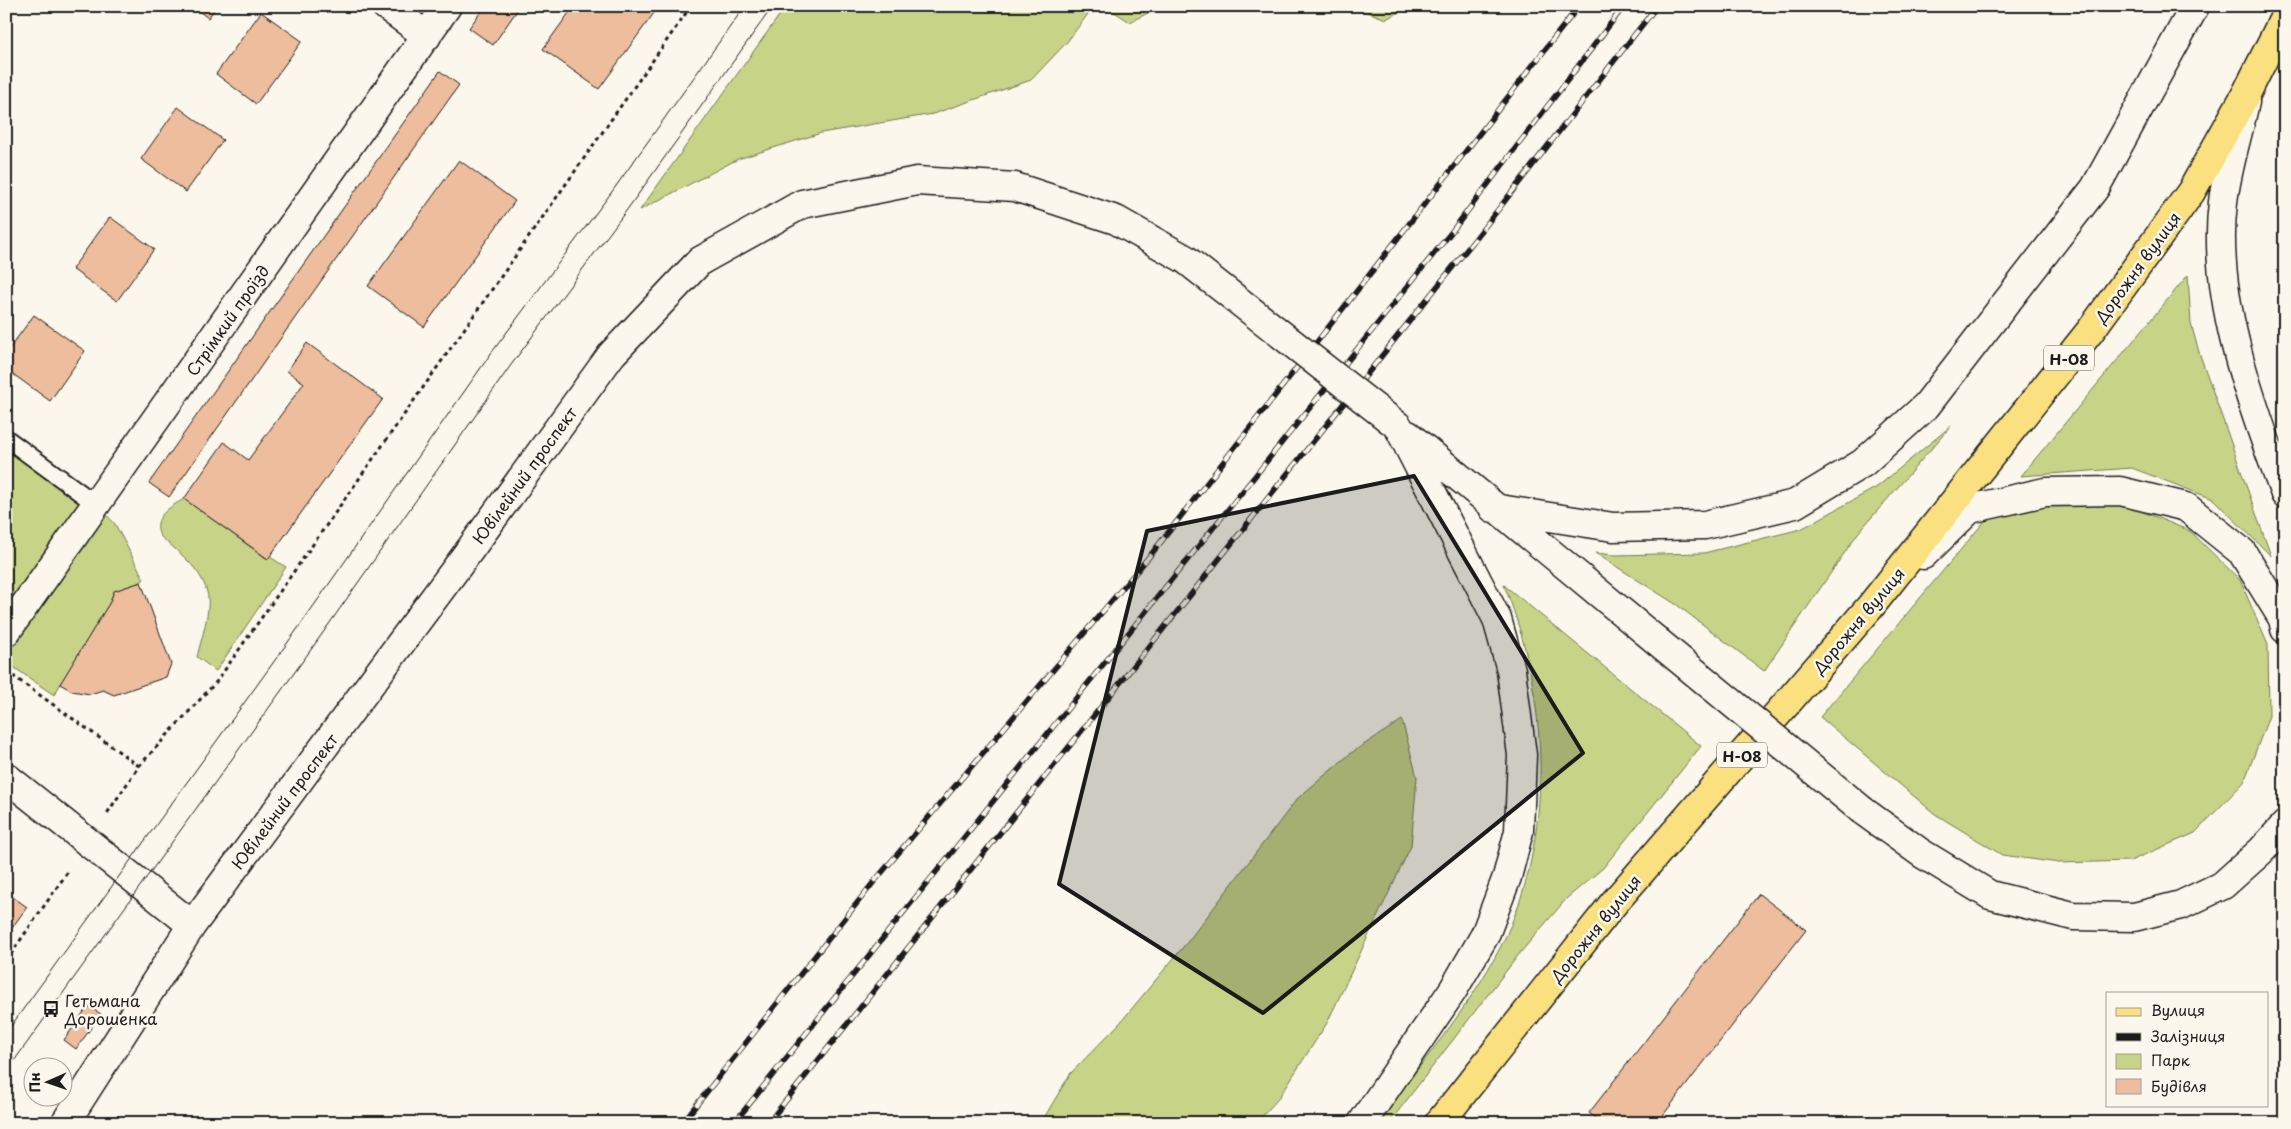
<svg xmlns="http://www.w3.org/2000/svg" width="2291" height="1129" font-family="'Playpen Sans',sans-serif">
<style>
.green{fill:#c7d487;stroke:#727852}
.building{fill:#edbd9d;stroke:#1c1c1c}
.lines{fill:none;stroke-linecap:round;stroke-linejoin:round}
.lane-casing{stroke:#1c1c1c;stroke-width:20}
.street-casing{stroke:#1c1c1c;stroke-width:31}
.secondary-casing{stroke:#1c1c1c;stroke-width:31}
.primary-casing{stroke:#1c1c1c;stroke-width:31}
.path{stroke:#1c1c1c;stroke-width:3;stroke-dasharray:4 4;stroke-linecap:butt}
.lane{stroke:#fbf7ec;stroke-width:16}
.street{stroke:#fbf7ec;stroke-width:28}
.secondary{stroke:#fbf7ec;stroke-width:28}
.primary{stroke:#fbe080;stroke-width:28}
.tram{stroke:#1c1c1c;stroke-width:1}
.rail-casing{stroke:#1c1c1c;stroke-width:5.5}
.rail{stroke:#fbf7ec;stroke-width:4;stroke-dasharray:11;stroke-linecap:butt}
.secondary-bridge-casing{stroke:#1c1c1c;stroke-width:31;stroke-linecap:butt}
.secondary-bridge{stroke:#fbf7ec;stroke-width:28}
.marked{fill:#1c1c1c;fill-opacity:0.2;stroke:#1c1c1c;stroke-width:4;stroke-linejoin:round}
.labels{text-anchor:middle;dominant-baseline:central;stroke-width:5;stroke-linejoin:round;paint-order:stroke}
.shield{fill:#fbf7ec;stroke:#5f5e5a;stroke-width:1}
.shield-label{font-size:15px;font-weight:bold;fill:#1c1c1c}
.street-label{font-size:16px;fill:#1c1c1c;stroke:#fbf7ec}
.poi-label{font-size:16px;fill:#1c1c1c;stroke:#fbf7ec;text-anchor:start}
</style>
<rect width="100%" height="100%" fill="#fbf7ec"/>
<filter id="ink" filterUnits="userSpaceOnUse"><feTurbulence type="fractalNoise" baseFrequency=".02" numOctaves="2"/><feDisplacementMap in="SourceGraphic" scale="10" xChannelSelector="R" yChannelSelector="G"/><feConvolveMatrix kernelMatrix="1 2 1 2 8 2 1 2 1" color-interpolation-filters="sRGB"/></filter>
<g filter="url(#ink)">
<!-- green -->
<path class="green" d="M 786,6 L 1094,6 L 1067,42 L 1031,80 L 933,114 L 821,133 L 738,159 L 640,210 Z
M 1105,6 L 1162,6 L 1130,22 Z
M 1351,6 L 1411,6 L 1386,19 Z
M 2188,275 L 2191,324 L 2199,352 L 2271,556 L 2213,499 L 2132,468 L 2021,476 Z
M 1951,426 L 1858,533 L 1764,671 L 1677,605 L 1595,553 L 1615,555 L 1704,553 L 1801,529 L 1877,487 Z
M 6,442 L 102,510 L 115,524 L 144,579 L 141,582 L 114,591 L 110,602 L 54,695 L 6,662 Z
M 184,499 L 267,559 L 270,557 L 286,567 L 216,671 L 197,657 C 201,640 212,608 207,592 C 201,568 178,552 160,536 C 151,517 170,507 184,499 Z
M 2124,504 L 2190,531 L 2240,580 L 2268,645 L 2269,716 L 2244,782 L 2195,833 L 2130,861 L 2059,863 L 2002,855 L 1935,814 L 1820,717 L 1989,516 L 2053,506 Z
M 1504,585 L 1701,746 L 1603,868 L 1567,898 L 1520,953 L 1389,1123 L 1376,1123 C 1419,1066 1468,1010 1501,946 C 1556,839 1549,694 1504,585 Z
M 1402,720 L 1417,777 L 1411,846 L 1327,1023 L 1278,1099 L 1256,1123 L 1041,1123 L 1070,1074 L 1119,1024 L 1189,940 L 1297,799 L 1351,753 Z"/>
<!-- building -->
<path class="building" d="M 192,6 L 217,6 L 208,18 Z
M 485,6 L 520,6 L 493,45 L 469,28 Z
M 574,6 L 659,6 L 599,89 L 543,49 Z
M 261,12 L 302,41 L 256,104 L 216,74 Z
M 440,71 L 459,85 L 169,497 L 149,483 Z
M 178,107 L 223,140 L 186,192 L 141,159 Z
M 459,160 L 515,201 L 424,327 L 368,286 Z
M 110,217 L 154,249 L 117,301 L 72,269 Z
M 34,315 L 85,351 L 50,401 L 6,369 L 6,353 Z
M 307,343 L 383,399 L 268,559 L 184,499 L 224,442 L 248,460 L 304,383 L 287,371 Z
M 141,582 L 171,664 L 166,677 L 114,695 L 103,690 L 90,694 L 72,691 L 60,684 L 110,602 L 114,591 Z
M 6,892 L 27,907 L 6,936 Z
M 1759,894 L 1806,930 L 1657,1123 L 1602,1123 L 1589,1113 Z
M 88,1006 L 101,1014 L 76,1049 L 64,1040 Z"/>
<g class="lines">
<!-- lane casing -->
<g class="lane-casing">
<path id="lane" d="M 6,438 L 97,505"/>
</g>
<!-- street casing -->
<g class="street-casing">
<path id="street" d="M 386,6 L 427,36
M 6,632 L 447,6"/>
</g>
<!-- secondary casing -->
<g class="secondary-casing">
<path id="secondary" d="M 2245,102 C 2238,135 2227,168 2223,202 C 2211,298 2252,405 2285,494
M 1408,435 L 1657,641
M 1493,508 L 1613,527 L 1705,525 L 1795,504 L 1863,463 L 1926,406 L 2095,188 L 2195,6
M 1923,555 L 1970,509 L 2045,492 L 2120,491 L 2186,507 L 2242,552 L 2283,619 L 2285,629
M 6,777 L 192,925
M 1863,811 L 1921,853 L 1990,895 L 2073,916 L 2134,917 L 2181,905 L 2223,885 L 2261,851 L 2285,825
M 65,1123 L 192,925 L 469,551 L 612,354 L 700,261 L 802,204 L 917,181 L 1015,187 L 1116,220 L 1185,259
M 1362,1123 L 1453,990 L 1485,935 L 1507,877 L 1519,831 L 1522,755 L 1511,670 L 1497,619 L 1398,426"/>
</g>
<!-- primary casing -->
<g class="primary-casing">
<path id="primary" d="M 1439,1123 L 1613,904 L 1870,607 L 2091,330 L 2191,192 L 2246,94 L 2285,16"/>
</g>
<!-- path -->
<path class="path" d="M 6,671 L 139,766 L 106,815
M 139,766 L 217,681 L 691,6
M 6,961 L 69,870"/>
<!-- lane -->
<use href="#lane" class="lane"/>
<!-- street -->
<use href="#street" class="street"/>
<!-- secondary -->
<use href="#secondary" class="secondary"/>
<!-- primary -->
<use href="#primary" class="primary"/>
<!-- tram -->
<path class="tram" d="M 6,1033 L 296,631 L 492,352 L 611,193 L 745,6
M 6,1072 L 315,644 L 511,365 L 629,207 L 773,6"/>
<!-- rail casing -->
<g class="rail-casing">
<path id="rail" d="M 682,1123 L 873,883 L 1153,552 L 1579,6
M 734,1123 L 1453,230 L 1624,6
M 768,1123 L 1472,243 L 1657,6"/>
</g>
<!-- rail -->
<use href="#rail" class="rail"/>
<!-- secondary-bridge casing -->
<g class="secondary-bridge-casing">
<path id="secondary-bridge" d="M 1185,259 L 1398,426
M 1657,641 L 1863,811"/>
</g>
<!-- secondary-bridge -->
<use href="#secondary-bridge" class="secondary-bridge"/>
</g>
</g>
<!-- marked area -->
<path class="marked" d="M 1414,476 L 1583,753 L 1263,1013 L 1059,884 L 1147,531 Z"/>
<!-- icons -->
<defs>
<g id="bus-bare" transform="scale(1.35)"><path d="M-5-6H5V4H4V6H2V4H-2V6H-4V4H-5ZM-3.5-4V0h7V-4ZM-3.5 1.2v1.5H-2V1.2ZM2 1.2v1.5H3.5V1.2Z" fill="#1c1c1c" stroke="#fbf7ec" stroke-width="2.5" paint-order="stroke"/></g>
</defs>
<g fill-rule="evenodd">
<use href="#bus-bare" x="51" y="1009"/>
</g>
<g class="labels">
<!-- shield labels -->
<g class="shield">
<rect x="2044" y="345.5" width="50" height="25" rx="4"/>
<rect x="1717" y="742.5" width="50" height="25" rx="4"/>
</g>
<g class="shield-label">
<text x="2069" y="358">Н-08</text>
<text x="1742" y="755">Н-08</text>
</g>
<!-- street labels -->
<g class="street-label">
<text transform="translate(2137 267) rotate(-54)">Дорожня вулиця</text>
<text transform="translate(227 320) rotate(-55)">Стрімкий проїзд</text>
<text transform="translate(524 475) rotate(-54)">Ювілейний проспект</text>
<text transform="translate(1858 620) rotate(-50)">Дорожня вулиця</text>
<text transform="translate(284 801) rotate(-53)">Ювілейний проспект</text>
<text transform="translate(1595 928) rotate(-51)">Дорожня вулиця</text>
</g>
<!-- poi labels -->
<g class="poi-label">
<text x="65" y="1000">Гетьмана<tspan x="65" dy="18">Дорошенка</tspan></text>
</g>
</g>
<!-- margin -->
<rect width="2291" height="1129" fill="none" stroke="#fbf7ec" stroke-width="25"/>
<rect x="12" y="12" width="2266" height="1104" fill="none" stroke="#1c1c1c" stroke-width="2" filter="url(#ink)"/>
<!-- legend -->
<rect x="2106" y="992" width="162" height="115" fill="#fbf7ec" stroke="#a29f99"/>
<rect x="2116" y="1008" width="25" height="8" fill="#fbe080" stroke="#a29f99"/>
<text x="2151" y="1016" font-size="15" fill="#1c1c1c">Вулиця</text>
<rect x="2116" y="1033" width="25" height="8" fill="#1c1c1c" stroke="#a29f99"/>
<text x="2151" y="1042" font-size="15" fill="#1c1c1c">Залізниця</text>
<rect x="2116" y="1054" width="25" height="15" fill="#c7d487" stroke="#a29f99"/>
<text x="2151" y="1066" font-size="15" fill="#1c1c1c">Парк</text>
<rect x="2116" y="1079" width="25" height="15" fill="#edbd9d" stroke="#a29f99"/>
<text x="2151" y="1092" font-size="15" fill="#1c1c1c">Будівля</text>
<!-- north arrow -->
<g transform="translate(48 1082) rotate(268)"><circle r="24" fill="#fbf7ec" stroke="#a29f99"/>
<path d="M0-4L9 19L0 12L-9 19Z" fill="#1c1c1c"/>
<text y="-8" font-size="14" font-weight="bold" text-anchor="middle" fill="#1c1c1c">Пн</text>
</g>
</svg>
